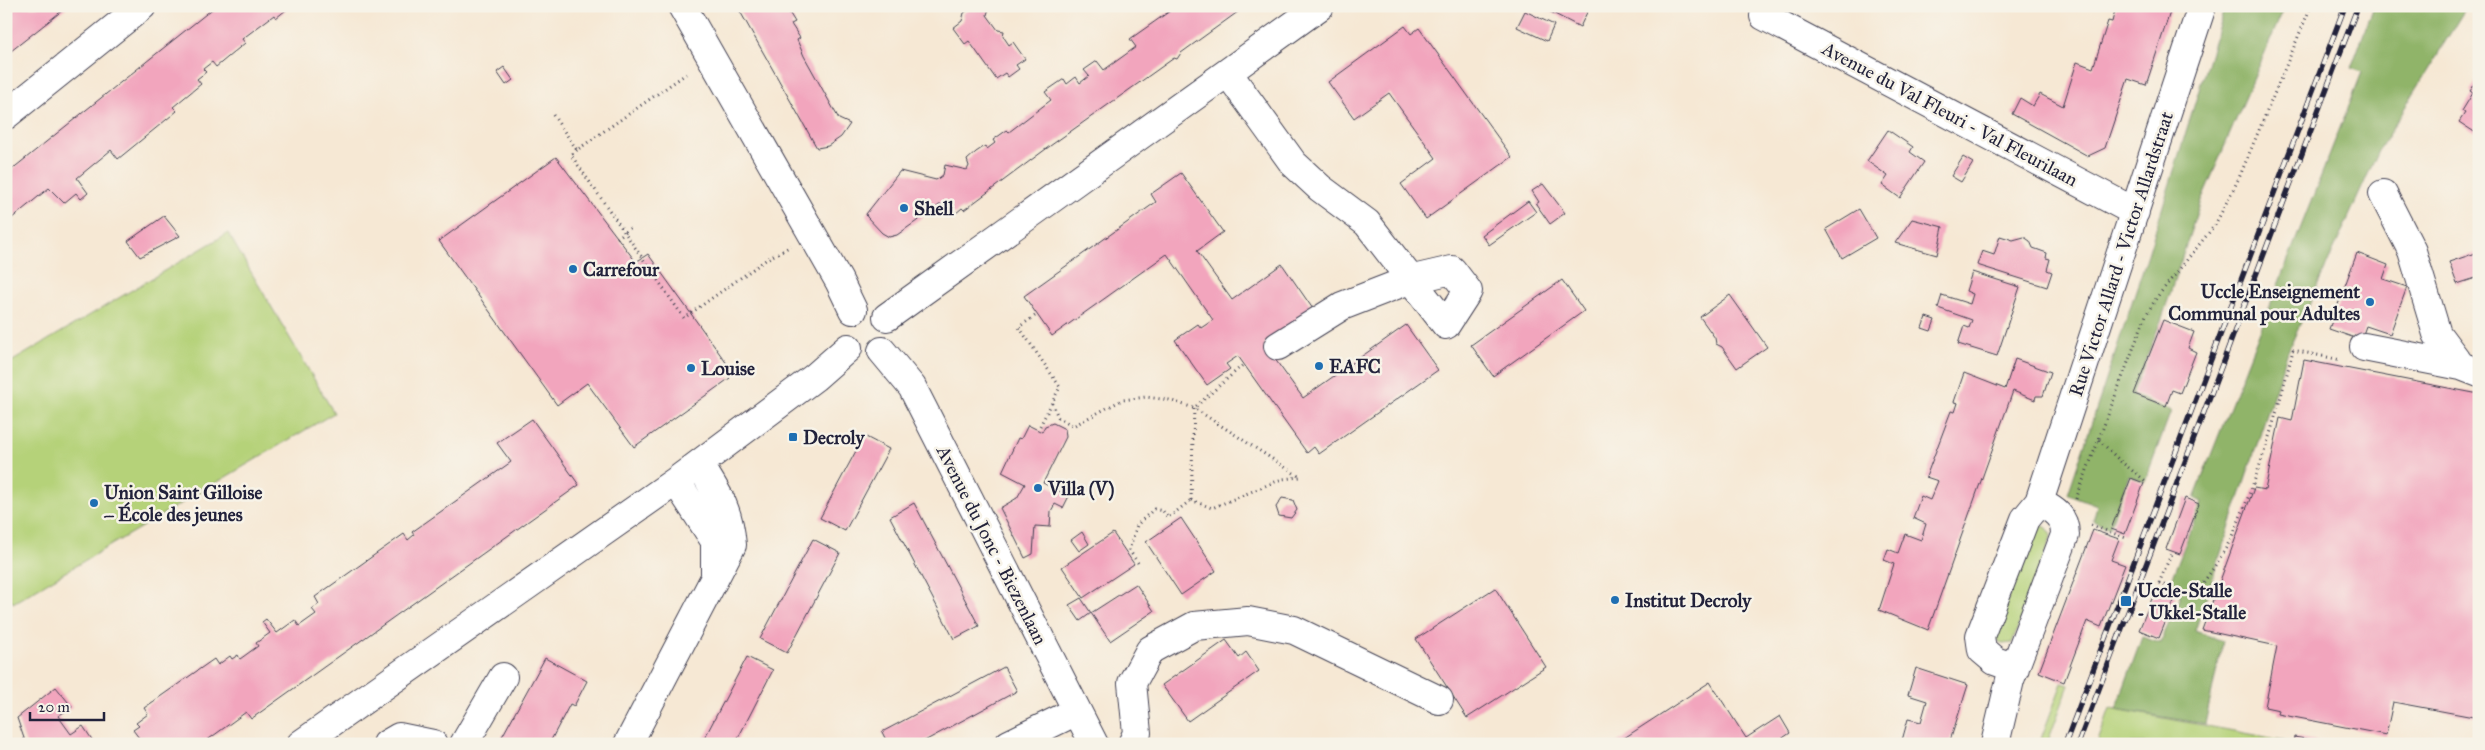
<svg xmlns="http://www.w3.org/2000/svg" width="2485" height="750" font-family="'IM FELL Great Primer',serif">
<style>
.green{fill:#b5d279;stroke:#6c7a5a}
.forest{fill:#90b469;stroke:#596b52}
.building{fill:#f2a5bd}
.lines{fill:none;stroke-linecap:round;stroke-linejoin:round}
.minor-casing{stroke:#424052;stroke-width:30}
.path{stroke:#424052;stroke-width:3;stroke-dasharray:1 4;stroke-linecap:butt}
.minor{stroke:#fff;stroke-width:28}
.rail-casing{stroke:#22223b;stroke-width:5.5}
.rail{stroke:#f7f3e8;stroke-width:4;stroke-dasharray:11;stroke-linecap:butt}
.poi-dot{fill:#1f6fb2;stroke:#f7f3e8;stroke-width:2}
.labels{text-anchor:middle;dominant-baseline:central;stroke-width:5;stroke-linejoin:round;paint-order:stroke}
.street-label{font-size:19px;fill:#22223b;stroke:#f7f3e8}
.poi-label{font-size:19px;font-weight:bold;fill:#22223b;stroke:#f7f3e8;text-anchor:start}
</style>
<rect width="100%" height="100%" fill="#f7f3e8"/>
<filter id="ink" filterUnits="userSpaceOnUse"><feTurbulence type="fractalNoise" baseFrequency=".02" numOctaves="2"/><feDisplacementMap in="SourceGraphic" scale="10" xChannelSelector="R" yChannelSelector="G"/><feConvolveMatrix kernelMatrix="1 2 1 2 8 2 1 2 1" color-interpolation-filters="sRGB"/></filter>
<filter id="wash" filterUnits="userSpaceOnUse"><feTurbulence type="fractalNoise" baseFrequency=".0096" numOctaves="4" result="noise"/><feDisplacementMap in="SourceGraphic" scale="20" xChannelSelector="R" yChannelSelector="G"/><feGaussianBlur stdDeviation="1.12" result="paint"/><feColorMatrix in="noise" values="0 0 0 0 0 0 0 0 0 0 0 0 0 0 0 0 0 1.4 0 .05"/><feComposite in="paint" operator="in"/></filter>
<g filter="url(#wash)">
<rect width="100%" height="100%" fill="#f6e8d4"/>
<!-- green -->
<path class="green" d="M 228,233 L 334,413 L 13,603 L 6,592 L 6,365 Z
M 2043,526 L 2047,528 L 2052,535 L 2012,643 L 2002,644 L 1993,636 L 2036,527 Z
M 2062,683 L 2069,685 L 2047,744 L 2039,744 Z
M 2110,708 L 2304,744 L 2097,744 Z"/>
<!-- forest -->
<path class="forest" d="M 2225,6 L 2285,6 L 2200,203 L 2162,318 L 2132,395 L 2171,411 L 2145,481 L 2129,476 L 2109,528 L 2093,521 L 2097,505 L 2068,494 L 2148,254 Z
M 2374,6 L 2467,6 L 2379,150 L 2288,351 L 2195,631 L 2223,641 L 2205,724 L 2116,709 L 2142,637 L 2160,643 L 2180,599 L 2179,587 L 2170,582 L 2202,502 L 2194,498 L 2362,72 L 2351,68 Z"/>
<g id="blocks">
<!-- building -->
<path class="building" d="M 6,6 L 21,7 L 68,6 L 6,55 Z
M 216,6 L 291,6 L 276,18 L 274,15 L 242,39 L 245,43 L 216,67 L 212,62 L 203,69 L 206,72 L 197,79 L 201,84 L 173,107 L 177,111 L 118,159 L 111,150 L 77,178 L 88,193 L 81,199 L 76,193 L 64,203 L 49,188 L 6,223 L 6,174 Z
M 737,6 L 792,6 L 787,9 L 795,22 L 791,24 L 800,38 L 797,40 L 804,56 L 839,119 L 850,124 L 841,137 L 828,146 L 817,148 Z
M 973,6 L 989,8 L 987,15 L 998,30 L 1004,31 L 1003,36 L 1009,45 L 1013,42 L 1025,59 L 1016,65 L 1019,69 L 1008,77 L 1005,73 L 996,79 L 969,41 L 965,44 L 953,28 L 962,21 L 964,13 Z
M 1177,6 L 1246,6 L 1181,53 L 1177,59 L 1174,58 L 1050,146 L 964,210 L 962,208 L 955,214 L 941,204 L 897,235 L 889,237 L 882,233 L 867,217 L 866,214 L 900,171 L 936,180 L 943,175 L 945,165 L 967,170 L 969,166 L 967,160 L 976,152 L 985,146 L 987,149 L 995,143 L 993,140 L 1007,130 L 1009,132 L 1051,100 L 1045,92 L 1064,79 L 1067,84 L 1076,77 L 1080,83 L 1089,76 L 1084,70 L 1097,61 L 1104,70 L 1136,47 L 1130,39 Z
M 1539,6 L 1590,6 L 1580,27 Z
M 2116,6 L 2172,6 L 2146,85 L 2128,79 L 2105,148 L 2088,156 L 2012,114 L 2020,98 L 2033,106 L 2040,94 L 2063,106 L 2077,62 L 2093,68 L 2108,21 L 2112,22 Z
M 1525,11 L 1554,25 L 1547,41 L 1517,27 Z
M 1405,26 L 1411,34 L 1419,28 L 1512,157 L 1426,219 L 1401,184 L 1436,158 L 1389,93 L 1354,118 L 1328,82 Z
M 504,67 L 513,80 L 506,85 L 497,72 Z
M 2479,78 L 2479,135 L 2459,122 L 2465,113 L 2462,111 L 2473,93 L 2470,91 Z
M 1888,130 L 1913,147 L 1910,152 L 1924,162 L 1900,198 L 1882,185 L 1888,176 L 1867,161 Z
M 556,157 L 636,262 L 648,254 L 730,368 L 725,372 L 730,378 L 634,447 L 587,383 L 557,405 L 439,241 Z
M 1963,157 L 1973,163 L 1961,182 L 1951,176 Z
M 1181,173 L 1223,232 L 1197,251 L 1232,300 L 1282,264 L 1313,309 L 1264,344 L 1303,398 L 1406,325 L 1438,370 L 1319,454 L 1314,447 L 1307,453 L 1238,356 L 1226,364 L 1230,369 L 1207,385 L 1175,340 L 1198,324 L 1201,328 L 1213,320 L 1167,254 L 1052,336 L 1024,296 L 1156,202 L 1151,194 Z
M 1543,184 L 1565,213 L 1550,224 L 1536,204 L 1539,202 L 1532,191 Z
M 1528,201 L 1536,212 L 1489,245 L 1482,235 Z
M 1859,209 L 1876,238 L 1842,258 L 1826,229 Z
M 164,216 L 180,236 L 140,257 L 128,241 Z
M 1912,219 L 1943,227 L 1937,255 L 1895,243 Z
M 2000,236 L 2013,240 L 2024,237 L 2030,241 L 2033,248 L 2047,253 L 2046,258 L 2050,259 L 2047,270 L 2052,272 L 2047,287 L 1977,265 L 1982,251 L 1994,255 Z
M 2479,252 L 2479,277 L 2457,284 L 2449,262 Z
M 2357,253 L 2388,265 L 2383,279 L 2407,287 L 2390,334 L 2366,326 L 2361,340 L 2329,329 Z
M 1972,272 L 2020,287 L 1997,356 L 1958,344 L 1964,326 L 1969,328 L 1972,320 L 1938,308 L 1942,295 L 1970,304 L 1973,294 L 1966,291 Z
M 1562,280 L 1584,311 L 1493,376 L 1471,345 Z
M 1730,295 L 1767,347 L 1737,368 L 1722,347 L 1716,344 L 1715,338 L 1700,317 Z
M 1926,317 L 1935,320 L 1931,331 L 1922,328 Z
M 2163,320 L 2194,332 L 2188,348 L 2196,352 L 2180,393 L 2172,390 L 2166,406 L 2134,394 Z
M 2015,359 L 2051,372 L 2043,396 L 2036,396 L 2035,400 L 2013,391 L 1928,630 L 1879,610 L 1894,564 L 1884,560 L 1888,549 L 1898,553 L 1905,534 L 1921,540 L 1926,524 L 1913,518 L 1921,496 L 1930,500 L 1938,481 L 1926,477 L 1951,411 L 1955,412 L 1958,403 L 1954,402 L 1964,373 L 2005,389 Z
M 2304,360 L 2479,394 L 2479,718 L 2393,702 L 2386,735 L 2278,714 L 2279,710 L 2265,707 L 2277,646 L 2202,630 L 2254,488 L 2265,490 L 2280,418 L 2292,421 Z
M 532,419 L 579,485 L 251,719 L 246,712 L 202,744 L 130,744 L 139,738 L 133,730 L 139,726 L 136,723 L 148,714 L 144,708 L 214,659 L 218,665 L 230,656 L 232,659 L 238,655 L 240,659 L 258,646 L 256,643 L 270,633 L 262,622 L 266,619 L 277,633 L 295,620 L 299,626 L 316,614 L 312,609 L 319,604 L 315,597 L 404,534 L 408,540 L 414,535 L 412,532 L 511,462 L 497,443 Z
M 1053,423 L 1065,429 L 1066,437 L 1043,483 L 1069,496 L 1063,508 L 1055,504 L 1051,511 L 1050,527 L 1035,526 L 1033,554 L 1025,558 L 1000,508 L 1017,498 L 1025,484 L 1002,472 L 1018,438 L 1021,439 L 1028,425 L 1042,432 L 1045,426 Z
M 864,436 L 889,449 L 845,531 L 820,518 Z
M 2131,478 L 2144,483 L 2125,534 L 2111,529 Z
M 1282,498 L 1293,500 L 1297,510 L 1291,518 L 1279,516 L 1276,507 Z
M 2185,498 L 2199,504 L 2180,554 L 2166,549 Z
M 914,503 L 979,626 L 954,639 L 890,517 Z
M 1181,518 L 1216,571 L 1181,595 L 1146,542 Z
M 2093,530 L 2119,539 L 2111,560 L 2125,565 L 2101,627 L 2087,621 L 2064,682 L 2039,672 Z
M 1082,532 L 1089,544 L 1079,551 L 1071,540 Z
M 1113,533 L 1134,564 L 1083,598 L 1062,567 Z
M 813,539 L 840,553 L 787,653 L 760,639 Z
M 1136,584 L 1154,611 L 1110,641 L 1091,613 Z
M 1495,588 L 1546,667 L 1467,718 L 1416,639 Z
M 2156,589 L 2176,596 L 2159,638 L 2139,630 Z
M 1081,598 L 1091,613 L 1080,621 L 1069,605 Z
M 1226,640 L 1239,658 L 1246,652 L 1259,671 L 1188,721 L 1162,685 Z
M 747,657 L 773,670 L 735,744 L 714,744 L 704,739 Z
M 545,658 L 587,681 L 574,706 L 570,704 L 549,744 L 498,744 Z
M 1004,667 L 1017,691 L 919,744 L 888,744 L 882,732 Z
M 1916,668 L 1968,685 L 1949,744 L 1901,744 L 1908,719 L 1921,722 L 1927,701 L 1908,695 Z
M 1710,682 L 1746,738 L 1780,716 L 1790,733 L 1774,744 L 1615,744 Z
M 56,687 L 72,707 L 58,716 L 71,734 L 83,726 L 95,744 L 26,744 L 17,718 Z
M 2294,737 L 2327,743 L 2327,744 L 2293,744 Z"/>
</g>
</g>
<g filter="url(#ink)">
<use href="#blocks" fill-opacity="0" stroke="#424052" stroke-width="1"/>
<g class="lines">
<!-- minor casing -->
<g class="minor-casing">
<path id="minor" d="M 682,6 L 839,281 L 853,310
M 1764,16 L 2135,212
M 1228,73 L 1293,163 L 1320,188 L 1367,223 L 1446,325 L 1468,291 L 1452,270 L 1409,280 L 1342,306 L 1278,346
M 6,115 L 142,6
M 2383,194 L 2412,251 L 2437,334 L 2461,366
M 887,317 L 1320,6
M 2364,347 L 2461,366 L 2479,373
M 882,351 L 912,387 L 1094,744
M 676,481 L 715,541 L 715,573
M 2015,668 L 1995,661 L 1982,650 L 1980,636 L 2025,519 L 2039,502 L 2202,6
M 301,744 L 676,481 L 815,377 L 848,348
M 387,744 L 399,737 L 433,744
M 464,744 L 503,677
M 628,744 L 732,545 C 729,509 718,494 699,464
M 1009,744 L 1077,711
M 1132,744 L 1137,733 L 1132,683 L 1150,650 L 1194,626 L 1248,621 L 1294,630 L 1439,700
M 1995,744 L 2010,680 L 2065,535 C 2065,516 2054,510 2039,502"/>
</g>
<!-- path -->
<path class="path" d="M 553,115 L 577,150 L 686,74
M 577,150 L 571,155 L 684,318 L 767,259 L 791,246
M 617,238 L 633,226
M 1035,316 L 1019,327 L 1060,387 L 1040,426
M 1052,403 L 1058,417 L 1073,426 L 1122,400 L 1146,397 L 1169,400 L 1194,408 L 1300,477
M 2099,440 L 2120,461 L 2147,482
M 2076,499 L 2146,315 L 2157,297 L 2215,225 L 2239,178 L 2311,6
M 1191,500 L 1194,408 L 1244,364
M 1191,500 L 1212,508 L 1282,479 L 1300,477
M 2091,525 L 2126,538
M 1138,563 L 1129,550 L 1137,525 L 1154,509 L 1163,511 L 1168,518 L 1191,500
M 2159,583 L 2193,597 C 2207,577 2222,558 2232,536 C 2258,479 2278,411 2293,350 L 2341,360
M 2159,583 L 2172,552"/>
<!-- minor -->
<use href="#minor" class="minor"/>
<!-- rail casing -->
<g class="rail-casing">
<path id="rail" d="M 2065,744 L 2345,6
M 2078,744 L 2358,6"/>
</g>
<!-- rail -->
<use href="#rail" class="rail"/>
</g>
</g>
<!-- markers -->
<g class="poi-dot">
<circle cx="904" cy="208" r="5"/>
<circle cx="573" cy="269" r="5"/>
<circle cx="2370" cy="302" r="5"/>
<circle cx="1319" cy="366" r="5"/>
<circle cx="691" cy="368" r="5"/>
<rect x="788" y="432" width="10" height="10" rx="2.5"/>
<circle cx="1038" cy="488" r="5"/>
<circle cx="94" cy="503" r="5"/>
<circle cx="1615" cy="600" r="5"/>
<rect x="2120" y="595" width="12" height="12" rx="2.5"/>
</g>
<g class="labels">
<!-- street labels -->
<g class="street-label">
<text transform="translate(1950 114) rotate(28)">Avenue du Val Fleuri - Val Fleurilaan</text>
<text transform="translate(2121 254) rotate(-72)">Rue Victor Allard - Victor Allardstraat</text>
<text transform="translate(992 545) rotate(63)">Avenue du Jonc - Biezenlaan</text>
</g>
<!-- poi labels -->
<g class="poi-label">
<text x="914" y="208">Shell</text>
<text x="583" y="269">Carrefour</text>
<text x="2360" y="291" text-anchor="end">Uccle Enseignement<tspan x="2360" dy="22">Communal pour Adultes</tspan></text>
<text x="1329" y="366">EAFC</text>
<text x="701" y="368">Louise</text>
<text x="803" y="437">Decroly</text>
<text x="1048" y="488">Villa (V)</text>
<text x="104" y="492">Union Saint Gilloise<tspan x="104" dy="22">– École des jeunes</tspan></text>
<text x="2137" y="590">Uccle-Stalle<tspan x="2137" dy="22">- Ukkel-Stalle</tspan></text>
<text x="1625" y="600">Institut Decroly</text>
</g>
</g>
<!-- margin -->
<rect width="2485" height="750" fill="none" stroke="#f7f3e8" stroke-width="25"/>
<!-- scale -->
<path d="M30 712v8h74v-8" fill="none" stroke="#22223b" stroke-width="2.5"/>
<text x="38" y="712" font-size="15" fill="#22223b" stroke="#f7f3e8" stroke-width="4" paint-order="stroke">20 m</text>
</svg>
